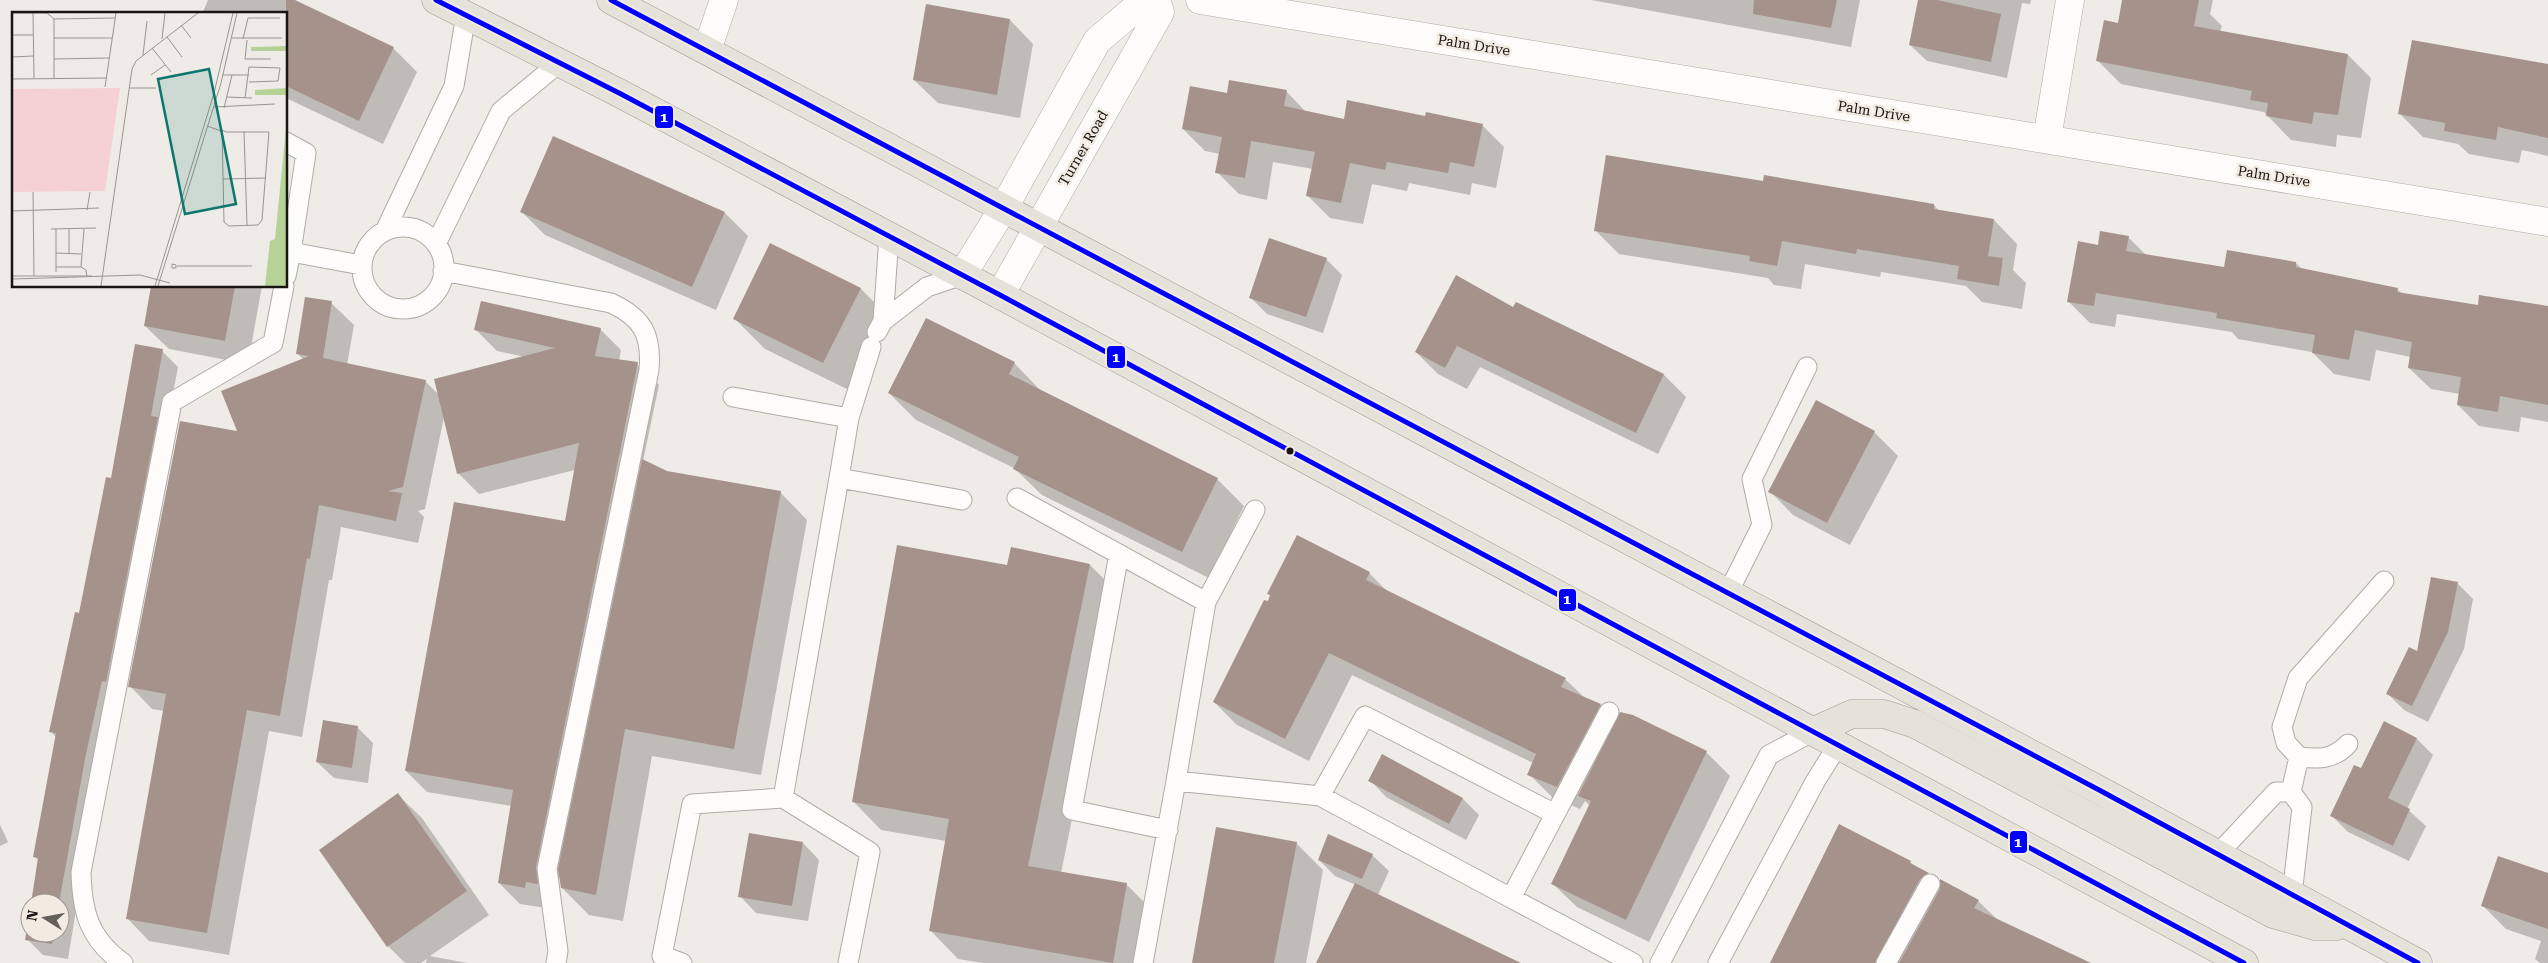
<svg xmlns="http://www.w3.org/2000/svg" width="2548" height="963" font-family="'Roboto Serif',serif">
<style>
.shadow{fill:#0003}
.building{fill:#a5938b}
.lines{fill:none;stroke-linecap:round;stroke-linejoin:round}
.service-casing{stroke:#afaba8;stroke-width:21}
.minor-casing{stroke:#afaba8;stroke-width:29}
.primary-casing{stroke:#a09b8c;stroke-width:29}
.service{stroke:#fdfcfb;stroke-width:19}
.minor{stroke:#fdfcfb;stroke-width:28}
.primary{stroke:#e4e2d9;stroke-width:28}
.bus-1-casing{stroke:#f3ebe2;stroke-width:9}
.bus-1{stroke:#00f;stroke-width:5}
.bus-dot{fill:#181512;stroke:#f3ebe2;stroke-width:2}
.labels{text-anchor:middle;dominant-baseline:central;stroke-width:5;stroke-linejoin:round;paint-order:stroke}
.street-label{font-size:14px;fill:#181512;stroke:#f3ebe2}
.inset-road{fill:none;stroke:#999591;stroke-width:1}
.view{fill:#0f766e;fill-opacity:0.15;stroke:#0f766e;stroke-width:2.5}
.inset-edge{fill:none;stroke:#181512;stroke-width:2.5}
.line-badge{stroke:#f3ebe2;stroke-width:2}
.badge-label{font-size:14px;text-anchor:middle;font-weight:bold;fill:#fff}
</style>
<rect width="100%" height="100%" fill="#efebe6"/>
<!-- shadow -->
<path class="shadow" d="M 208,0 L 293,0 L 393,48 L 417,72 L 383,144 L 286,98 L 286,14 L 202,14 Z
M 1591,0 L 1860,0 L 1851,47 Z
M 1920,0 L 2031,0 L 2030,4 L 2022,3 L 2007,78 L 1927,61 L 1910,45 Z
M 2124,0 L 2213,0 L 2210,14 L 2222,26 L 2220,32 L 2348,55 L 2371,78 L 2361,138 L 2337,135 L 2336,147 L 2291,140 L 2264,112 L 2121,84 L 2097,60 L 2119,24 Z
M 1010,20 L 1033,44 L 1020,118 L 938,103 L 914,80 Z
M 2548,67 L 2548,156 L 2522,150 L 2519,163 L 2469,154 L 2458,144 L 2423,137 L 2400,114 Z
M 1286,91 L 1307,113 L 1345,121 L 1426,117 L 1482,125 L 1504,147 L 1496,188 L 1472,183 L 1470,195 L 1409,183 L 1407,191 L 1372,184 L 1363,224 L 1330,218 L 1308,196 L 1313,169 L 1273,162 L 1267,200 L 1239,194 L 1217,172 L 1220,154 L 1205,151 L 1183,129 L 1228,95 Z
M 1764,183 L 1934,205 L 1940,212 L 1994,220 L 2017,244 L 2013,270 L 2026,283 L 2022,309 L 1982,302 L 1966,286 L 1881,272 L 1880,277 L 1805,264 L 1801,289 L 1774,285 L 1768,278 L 1619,254 L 1595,230 Z
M 521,211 L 725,213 L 748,236 L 716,310 L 545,235 Z
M 2128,237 L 2146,255 L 2225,269 L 2296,263 L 2302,269 L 2397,289 L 2402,294 L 2479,306 L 2548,307 L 2548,422 L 2521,417 L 2519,432 L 2479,426 L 2458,405 L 2460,394 L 2431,389 L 2409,368 L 2411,357 L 2376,350 L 2370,381 L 2334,374 L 2312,352 L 2238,339 L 2232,332 L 2117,314 L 2115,327 L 2090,323 L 2069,302 L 2099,246 Z
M 771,245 L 861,289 L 891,319 L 853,392 L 765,349 L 735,319 Z
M 1326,259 L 1342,275 L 1323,333 L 1267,314 L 1251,298 Z
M 153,286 L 262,286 L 248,364 L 169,349 L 145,326 Z
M 331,303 L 354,325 L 347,365 L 425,381 L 439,395 L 525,357 L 497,351 L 476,330 L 600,329 L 621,350 L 619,361 L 637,364 L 659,385 L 643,461 L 666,472 L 780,492 L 807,520 L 761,775 L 652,756 L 623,921 L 589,915 L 562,888 L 560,873 L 557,889 L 546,908 L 520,904 L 499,883 L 512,806 L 427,792 L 406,771 L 566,523 L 575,470 L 479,494 L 458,473 L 444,417 L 425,509 L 418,511 L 424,517 L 418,543 L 341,527 L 332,580 L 329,580 L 302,737 L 269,731 L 229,955 L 149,941 L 127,918 L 164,711 L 152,709 L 130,686 L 239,433 L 303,359 L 297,353 Z
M 1517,304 L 1664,375 L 1686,397 L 1658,454 L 1480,367 L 1467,389 L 1438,374 L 1416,352 L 1514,309 Z
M 162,351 L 178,367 L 81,880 L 68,959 L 43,955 L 27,939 L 30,919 L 30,933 L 60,933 L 60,903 L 32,903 L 39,861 L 35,857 L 57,738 L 50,731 L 112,480 Z
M 1014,363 L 1041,391 L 1217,479 L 1244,506 L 1209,578 L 1042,495 L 1014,468 L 916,420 L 889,393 Z
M 1874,432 L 1898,456 L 1850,545 L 1793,515 L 1770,491 Z
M 1090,565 L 1118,593 L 1061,873 L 1127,885 L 1155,913 L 1146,963 L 983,963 L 958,959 L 930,930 L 946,841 L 881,830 L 853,801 L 1008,566 Z
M 1369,573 L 1388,592 L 1565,679 L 1585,698 L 1601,705 L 1617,721 L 1706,752 L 1730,776 L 1649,942 L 1577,907 L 1553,884 L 1590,806 L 1585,801 L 1580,809 L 1552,797 L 1529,774 L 1533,763 L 1352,675 L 1309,761 L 1237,725 L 1214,702 L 1269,602 Z
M 2457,583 L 2473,599 L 2464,649 L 2428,722 L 2404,710 L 2388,694 L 2418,653 Z
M 2384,723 L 2417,739 L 2433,755 L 2407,809 L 2426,826 L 2409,861 L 2348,832 L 2332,816 L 2361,770 Z
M 357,727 L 373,743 L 368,783 L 334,778 L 317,762 Z
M 1370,780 L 1463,799 L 1479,815 L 1466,840 L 1386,797 Z
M 398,795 L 422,818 L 489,915 L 430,956 L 467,963 L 426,963 L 427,959 L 421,963 L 405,963 L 388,946 Z
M 0,825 L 8,842 L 0,846 Z
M 803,843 L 819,860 L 808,921 L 756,913 L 740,896 Z
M 1296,843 L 1323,870 L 1306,963 L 1193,963 Z
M 1372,855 L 1389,871 L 1378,895 L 1518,963 L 1327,963 L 1356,885 L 1335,876 L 1319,860 Z
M 1910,862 L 1941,887 L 1978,901 L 1999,921 L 2088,963 L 1772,963 Z
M 2548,874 L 2548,963 L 2540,963 L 2535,959 L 2541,941 L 2506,929 L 2482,905 Z"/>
<!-- building -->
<path class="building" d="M 286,0 L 295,0 L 394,47 L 359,121 L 286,86 Z
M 1754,0 L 1837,0 L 1831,28 L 1753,14 Z
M 1918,0 L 1937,0 L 2001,14 L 1991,62 L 1909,45 Z
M 2122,0 L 2199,0 L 2194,26 L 2348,54 L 2338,115 L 2314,112 L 2312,124 L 2266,116 L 2268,103 L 2250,100 L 2252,91 L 2096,61 L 2104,20 L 2118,23 Z
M 926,4 L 1010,19 L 997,95 L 913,80 Z
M 2412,40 L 2548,64 L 2548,138 L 2498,127 L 2496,140 L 2444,131 L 2445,123 L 2398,114 Z
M 1229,80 L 1287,90 L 1284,106 L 1344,119 L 1347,100 L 1425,116 L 1426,112 L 1483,124 L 1474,167 L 1450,162 L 1448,173 L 1387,162 L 1385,170 L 1350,163 L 1341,203 L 1306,196 L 1315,152 L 1251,141 L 1245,178 L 1215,173 L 1222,137 L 1182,129 L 1190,86 L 1227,93 Z
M 553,136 L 725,212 L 692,287 L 520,212 Z
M 1606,155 L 1763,181 L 1764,175 L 1934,204 L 1934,209 L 1994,219 L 1988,256 L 2003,258 L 1999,286 L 1957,279 L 1959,266 L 1857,249 L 1856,254 L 1782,241 L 1777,266 L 1749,261 L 1750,256 L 1594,231 Z
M 2100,231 L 2129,236 L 2126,251 L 2224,267 L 2227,250 L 2296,262 L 2296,267 L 2398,288 L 2397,292 L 2478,305 L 2479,295 L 2548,306 L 2548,405 L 2500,396 L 2498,412 L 2457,405 L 2461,377 L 2408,368 L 2412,342 L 2355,330 L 2349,360 L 2312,353 L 2315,335 L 2216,318 L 2217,313 L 2096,293 L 2094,306 L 2067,302 L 2078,241 L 2098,245 Z
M 1269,238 L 1327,258 L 1306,317 L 1249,298 Z
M 770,243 L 861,288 L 823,363 L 733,319 Z
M 1456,275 L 1513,307 L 1516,302 L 1664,374 L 1636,433 L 1457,346 L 1445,368 L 1415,352 Z
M 151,286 L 235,286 L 225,341 L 144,326 Z
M 305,297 L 332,301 L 323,358 L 426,380 L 403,487 L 388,491 L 402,493 L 396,521 L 319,505 L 310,559 L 307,558 L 280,716 L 247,710 L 207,933 L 126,919 L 166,694 L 128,687 L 180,421 L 237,431 L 221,391 L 309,356 L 296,354 Z
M 481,301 L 601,328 L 595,356 L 638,362 L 536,867 L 538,884 L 526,882 L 525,888 L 498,883 L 513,790 L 405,771 L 454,502 L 565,521 L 579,443 L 457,474 L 434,379 L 555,348 L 474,330 Z
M 926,318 L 1015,362 L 1009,374 L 1218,478 L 1182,552 L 1013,469 L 1019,457 L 888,393 Z
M 135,344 L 163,349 L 151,416 L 158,417 L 106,682 L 102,681 L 86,754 L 59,903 L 31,903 L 38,858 L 33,857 L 56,733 L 49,732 L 75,612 L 79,613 L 106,477 L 111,478 Z
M 1816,400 L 1875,431 L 1827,523 L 1768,492 Z
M 642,459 L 667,471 L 781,491 L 734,749 L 625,729 L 596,895 L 561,888 L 558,869 Z
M 1297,535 L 1370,572 L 1366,580 L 1566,678 L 1561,687 L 1601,704 L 1557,787 L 1527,775 L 1536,754 L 1329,653 L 1285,739 L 1213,702 L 1264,600 L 1268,601 L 1270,595 L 1267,594 Z
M 897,545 L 1007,565 L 1011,547 L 1090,564 L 1028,866 L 1127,883 L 1113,963 L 929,931 L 949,819 L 852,802 Z
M 2431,577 L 2458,582 L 2448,632 L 2412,706 L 2386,694 L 2409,647 L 2417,651 Z
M 1620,712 L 1633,715 L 1707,751 L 1626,920 L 1551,884 L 1591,801 L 1578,796 Z
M 323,720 L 358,726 L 352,768 L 316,762 Z
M 2384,721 L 2417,738 L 2388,798 L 2410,809 L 2393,846 L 2330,816 L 2354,765 L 2361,768 Z
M 1382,754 L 1463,798 L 1449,824 L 1368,781 Z
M 398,793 L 467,891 L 387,947 L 319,850 Z
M 1839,824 L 1911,861 L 1910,863 L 1929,873 L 1920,879 L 1875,963 L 1770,963 Z
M 1216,827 L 1297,842 L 1274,963 L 1192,963 Z
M 749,833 L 803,842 L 792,906 L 738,897 Z
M 1328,834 L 1373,854 L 1362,879 L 1318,860 Z
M 2498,856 L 2548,873 L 2548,929 L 2481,906 Z
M 1940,879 L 1979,900 L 1974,908 L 2091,963 L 1899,963 L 1940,889 Z
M 1355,883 L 1521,963 L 1316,963 Z
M 30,911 L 30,933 L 54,933 L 52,944 L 25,940 Z"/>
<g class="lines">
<!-- service casing -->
<g class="service-casing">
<path id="service" d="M 286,142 L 306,153 L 291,252 L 361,265
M362 268a41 41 0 1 1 82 0a41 41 0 1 1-82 0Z
M 385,231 L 454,86 L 466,15
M 436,244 L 501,111 L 559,63
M 443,271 L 611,303 C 643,318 652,335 649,370 L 547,869 L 558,951 L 556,963
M 286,276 L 291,252
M 883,321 L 927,287 L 962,275
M 877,332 L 883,321 L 889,237
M 871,347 L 849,418 L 839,478 L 962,500
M 733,397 L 849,418
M 1017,498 L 1206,602
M 1255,510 L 1206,602 L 1176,781 L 1320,796
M 1119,554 L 1072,810 L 1168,830
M 1728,593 L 1762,525 L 1752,479 L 1807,367
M 1609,712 L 1511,898 L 1633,963
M 2299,757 C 2319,759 2333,760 2348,744
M 2291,792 L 2302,807 L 2292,895
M 783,798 L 839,478
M 2217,855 L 2276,792 L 2291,792 L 2299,757 L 2286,743 L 2282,727 L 2298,678 L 2384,581
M 1511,898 L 1320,796 L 1365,716 L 1555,814
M 123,963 C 89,939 82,912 81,872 L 172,402 L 273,343 L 284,286
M 682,963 L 662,956 L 692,804 L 783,798 L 870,852 L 848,963
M 1143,963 L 1176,781
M 1660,963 L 1769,755 L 1812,732
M 1718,963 L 1816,780 L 1838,745
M 1886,963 L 1930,884"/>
</g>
<!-- minor casing -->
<g class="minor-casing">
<path id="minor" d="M 1200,0 L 2548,222
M 707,50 L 724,0
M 2047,139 L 2070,0
M 962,275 L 1003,209 L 1097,41 L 1145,0
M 1000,295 L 1160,12 L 1156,0"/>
</g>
<!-- primary casing -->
<g class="primary-casing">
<path id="primary" d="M 436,0 L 621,94 L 1000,295 L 2244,963
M 611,0 L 2101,791 L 2418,963
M 1812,732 L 1852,714 L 1884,714 L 1915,724 L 2273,914 L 2315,926 L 2337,926"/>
</g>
<!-- service -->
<use href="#service" class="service"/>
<!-- minor -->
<use href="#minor" class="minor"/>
<!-- primary -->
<use href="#primary" class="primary"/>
<!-- bus-1 casing -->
<g class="bus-1-casing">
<path id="bus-1" d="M 436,0 L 621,94 L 1000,295 L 2244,963
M 611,0 L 2101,791 L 2418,963"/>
</g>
<!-- bus-1 -->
<use href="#bus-1" class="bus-1"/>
</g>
<!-- markers -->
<circle class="bus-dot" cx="1290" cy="451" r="4.5"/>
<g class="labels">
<!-- street labels -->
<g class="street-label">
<text transform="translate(1474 45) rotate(9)">Palm Drive</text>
<text transform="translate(1874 111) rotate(9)">Palm Drive</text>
<text transform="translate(1083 148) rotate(-60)">Turner Road</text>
<text transform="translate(2274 176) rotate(9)">Palm Drive</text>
</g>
</g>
<!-- overview -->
<g transform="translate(12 12)">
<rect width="275" height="275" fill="#efebe6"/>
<path d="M 108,76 L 93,179 L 0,180 L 0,77 Z" fill="#f5d1d5"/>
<path d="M 275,34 L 275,39 L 239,39 L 239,35 ZM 275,76 L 275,83 L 243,83 L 243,78 ZM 275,107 L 275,271 L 274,274 L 253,274 L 258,229 L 263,227 Z" fill="#b6d297"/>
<path class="inset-road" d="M 0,1 L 35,1 L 42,7 L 103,6M 21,1 L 22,66M 42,7 L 42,67M 169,13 L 179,26M 0,23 L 21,23M 155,25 L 170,45M 42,26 L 100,26M 220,26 L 270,26M 150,27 L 153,1M 231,27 L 236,6 L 268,6M 235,28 L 233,47 L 259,47M 140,36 L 159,60M 131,43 L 135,9M 0,45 L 21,44M 42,47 L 97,46M 139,63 L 153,53M 211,63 L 237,63M 0,67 L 95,66M 93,75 L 104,1M 117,76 L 144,76M 215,85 L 240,86M 233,86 L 237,55 L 268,56 L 266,69 L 237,70M 202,95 L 263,92M 212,96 L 220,63M 195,114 L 209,119 L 210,118 L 214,120 L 257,120 L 250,208 L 246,213 L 217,214 L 212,210 L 210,118M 232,119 L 235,214M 211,167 L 254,166M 21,180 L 22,264M 75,198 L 78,180M 0,199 L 87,196M 39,217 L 84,216M 44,217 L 44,260M 57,217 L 57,241M 72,217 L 69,255 L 74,258 L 75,265M 44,241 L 69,242M 160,252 L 164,253 L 164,256 L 160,256 ZM 165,254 L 240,254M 44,255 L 69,255M 0,264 L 80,264M 0,267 L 128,263 L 158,271M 89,274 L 120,57 L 124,49 L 186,1M 143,274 L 202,81 L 221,1M 146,274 L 209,71 L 225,1"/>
<path class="view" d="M 197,57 L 224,192 L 173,202 L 146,67 Z"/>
<rect width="275" height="275" class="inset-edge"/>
</g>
<g class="line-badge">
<rect x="654" y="105" width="20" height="24" rx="5" fill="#00f"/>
<rect x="1106" y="345" width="20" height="24" rx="5" fill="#00f"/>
<rect x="1558" y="588" width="19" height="24" rx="5" fill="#00f"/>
<rect x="2009" y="830" width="19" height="24" rx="5" fill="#00f"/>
</g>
<g class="badge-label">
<text x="664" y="122">1</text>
<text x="1116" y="362">1</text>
<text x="1567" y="604">1</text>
<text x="2018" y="847">1</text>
</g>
<!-- north arrow -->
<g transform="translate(45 918) rotate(281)"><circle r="24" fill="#f3ebe2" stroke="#9b958f"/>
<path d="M0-4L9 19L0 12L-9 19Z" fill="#63605c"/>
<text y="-8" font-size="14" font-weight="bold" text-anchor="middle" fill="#181512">N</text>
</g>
</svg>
